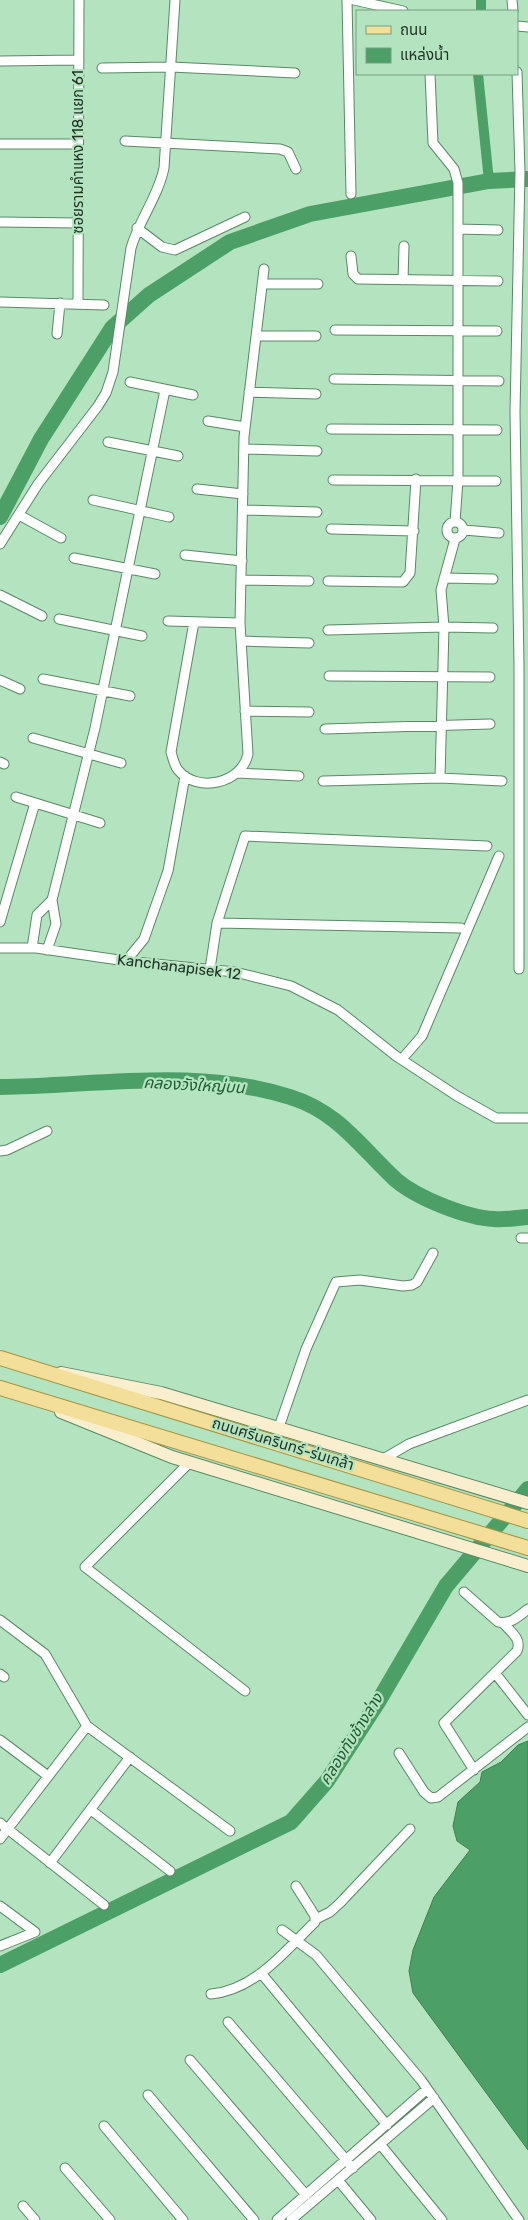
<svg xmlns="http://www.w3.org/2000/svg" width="528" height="2220" font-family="Rubik,'Noto Sans Thai',sans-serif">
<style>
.water{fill:#4ca067;stroke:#3f7f53}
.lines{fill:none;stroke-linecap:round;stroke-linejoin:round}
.canal{stroke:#4ca067;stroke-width:10}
.river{stroke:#4ca067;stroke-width:16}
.street-casing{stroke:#5a8866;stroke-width:11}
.secondary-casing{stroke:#5a8866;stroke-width:14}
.primary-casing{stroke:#a49446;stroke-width:16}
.street{stroke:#fff;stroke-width:9}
.secondary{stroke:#f9eecd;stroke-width:12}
.primary{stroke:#f3de9a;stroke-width:14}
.labels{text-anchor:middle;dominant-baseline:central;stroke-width:4.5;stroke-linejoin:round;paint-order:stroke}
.street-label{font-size:15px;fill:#203325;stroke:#b3e4bf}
.water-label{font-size:16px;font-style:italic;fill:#1f5b34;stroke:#b3e4bf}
</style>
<rect width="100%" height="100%" fill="#b3e4bf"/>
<!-- water -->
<path class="water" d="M 528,1741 L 528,2150 L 413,1993 L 409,1971 L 413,1950 L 434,1897 L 470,1850 L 457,1841 L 453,1826 L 458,1802 L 480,1782 L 482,1772 L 501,1762 L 518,1745 Z"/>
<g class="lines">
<!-- canal -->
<path class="canal" d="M 481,0 L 481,11
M 478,74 L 489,181"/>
<!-- river -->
<path class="river" d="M 0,517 L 41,439 L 112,328 L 149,295 L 230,242 L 310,214 L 489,181 L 528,179
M 0,1087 C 96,1086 196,1067 290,1097 C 339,1112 361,1148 396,1180 C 417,1198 467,1218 494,1219 C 505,1220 517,1218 528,1217
M 0,1965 L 291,1822 L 327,1781 L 378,1702 L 446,1586 L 528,1489"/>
<!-- street casing -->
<g class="street-casing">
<path id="street" d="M 347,0 L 351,194
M 354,0 L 403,11
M 512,0 L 513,11
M 517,26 L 528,27
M 0,61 L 79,60
M 102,68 L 171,67 L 295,73
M 517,72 L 520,172 L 515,412 L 519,666 L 519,969
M 430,74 L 433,143 L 454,169 L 458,183 L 458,480 L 455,522
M 125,141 L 280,149 L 288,152 L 296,169
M 0,144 L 78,144
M 0,222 L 78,223
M 137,228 L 162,247 L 175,250 L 245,217
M 458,229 L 498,230
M 351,256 L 353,274 L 358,279 L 498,281
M 403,280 L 404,246
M 262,284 L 318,284
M 0,302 L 104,305
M 78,303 L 79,0
M 335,330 L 497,331
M 57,334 L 60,303
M 256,336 L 316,336
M 334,379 L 499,381
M 130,382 L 193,395
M 249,392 L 316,394
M 208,421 L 245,427
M 331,429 L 497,430
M 108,442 L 178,456
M 244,449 L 317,451
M 333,480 L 496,481
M 197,489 L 243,494
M 93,500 L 169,517
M 243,510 L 317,512
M 19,515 L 61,538
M447 530a8 8 0 1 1 16 0a8 8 0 1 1-16 0Z
M 331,529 L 414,531
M 464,530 L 499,533
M 0,544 L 38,484 L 98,406 L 106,393 L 113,372 L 131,248 C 139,220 158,197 164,168 L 175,0
M 185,555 L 242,561
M 74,558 L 155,574
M 444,578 L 493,579
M 241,580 L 309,581
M 328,581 L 403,582 L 410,573 L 416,479
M 0,595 L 42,616
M 59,619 L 142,636
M 168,621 L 240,623
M 194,622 L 171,752 C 173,758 174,765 178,770 C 198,794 242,783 248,754 L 240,623 L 244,437 L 264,269
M 328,630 L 444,627 L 493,628
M 241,641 L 309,643
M 329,676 L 490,677
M 43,679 L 130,696
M 0,680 L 20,689
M 245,711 L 309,712
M 325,729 L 490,724
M 33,738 L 121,763
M 0,762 L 4,764
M 238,773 L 299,776
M 440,778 L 444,627 L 441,590 L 455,539
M 323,781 L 440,778 L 502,781
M 16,797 L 100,823
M 0,922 L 35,803
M 217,923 L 461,928
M 0,948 L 36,948 L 126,961 L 235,972 L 291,986 L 338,1010 L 396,1056 L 457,1096 L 496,1118 L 528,1118
M 32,948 L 37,915 L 52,900
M 47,950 L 56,924 L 52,900 L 95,728 L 165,390
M 126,961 L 144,939 L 168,871 L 185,776
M 210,969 L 217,923 L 245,836 L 487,846
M 402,1059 L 422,1036 L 499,856
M 0,1151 L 7,1150 L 47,1131
M 521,1238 L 528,1238
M 279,1427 L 306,1349 L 336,1282 L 360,1280 L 403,1286 L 412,1285 L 417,1282 L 433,1253
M 385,1458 L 409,1444 L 528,1400
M 190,1462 L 85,1567 L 245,1691
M 464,1592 L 498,1622 C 510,1625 519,1616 528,1609
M 0,1620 L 45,1654 L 87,1726 L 230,1831
M 495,1673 L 528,1715
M 0,1674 L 4,1677
M 0,1740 L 48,1776
M 399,1753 L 424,1792 L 431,1798 L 438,1797 L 528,1727
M 474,1770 L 444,1723 L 517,1651 C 522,1639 511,1632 503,1623
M 91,1810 L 170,1871
M 0,1823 L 104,1905
M 0,1839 L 87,1726
M 50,1863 L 130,1757
M 0,1906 L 35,1932 L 0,1946
M 316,1919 L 330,1912 L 340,1903 L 410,1829
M 282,1930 L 316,1955 L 421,2080 L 519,2220
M 261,1973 L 387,2125
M 211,1994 C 255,1990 285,1951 315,1922 L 315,1916 L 296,1886
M 228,2022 L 353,2168
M 190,2060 L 306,2195
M 148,2095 L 254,2220
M 104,2126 L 183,2220
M 380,2144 L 442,2220
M 65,2168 L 110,2220
M 338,2180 L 371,2220
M 23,2206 L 35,2220
M 277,2220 L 427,2089
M 291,2220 L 434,2098"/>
</g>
<!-- secondary casing -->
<g class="secondary-casing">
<path id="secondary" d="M 61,1373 L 161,1393 L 528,1503
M 61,1412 L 172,1457 L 528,1566"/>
</g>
<!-- primary casing -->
<g class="primary-casing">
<path id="primary" d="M 0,1358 L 528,1521
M 0,1388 L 528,1548"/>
</g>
<!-- street -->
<use href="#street" class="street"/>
<!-- secondary -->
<use href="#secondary" class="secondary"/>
<!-- primary -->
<use href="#primary" class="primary"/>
</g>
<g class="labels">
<!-- street labels -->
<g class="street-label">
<text transform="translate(78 152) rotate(-90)">ซอยรามคำแหง 118 แยก 61</text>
<text transform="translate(179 967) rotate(7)">Kanchanapisek 12</text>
<text transform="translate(283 1444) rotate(17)">ถนนศรีนครินทร์-ร่มเกล้า</text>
</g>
<!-- water labels -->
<g class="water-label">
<text transform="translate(194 1085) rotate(3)">คลองวังใหญ่บน</text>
<text transform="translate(351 1739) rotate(-58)">คลองทับช้างล่าง</text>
</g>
</g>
<!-- legend -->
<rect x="356" y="10" width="162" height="65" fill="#b3e4bf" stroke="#789d81"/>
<rect x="366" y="26" width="25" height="8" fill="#f3de9a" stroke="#789d81"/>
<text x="400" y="35" font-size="15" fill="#203325">ถนน</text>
<rect x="366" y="48" width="25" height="15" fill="#4ca067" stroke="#789d81"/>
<text x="400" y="60" font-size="15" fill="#203325">แหล่งน้ำ</text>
</svg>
